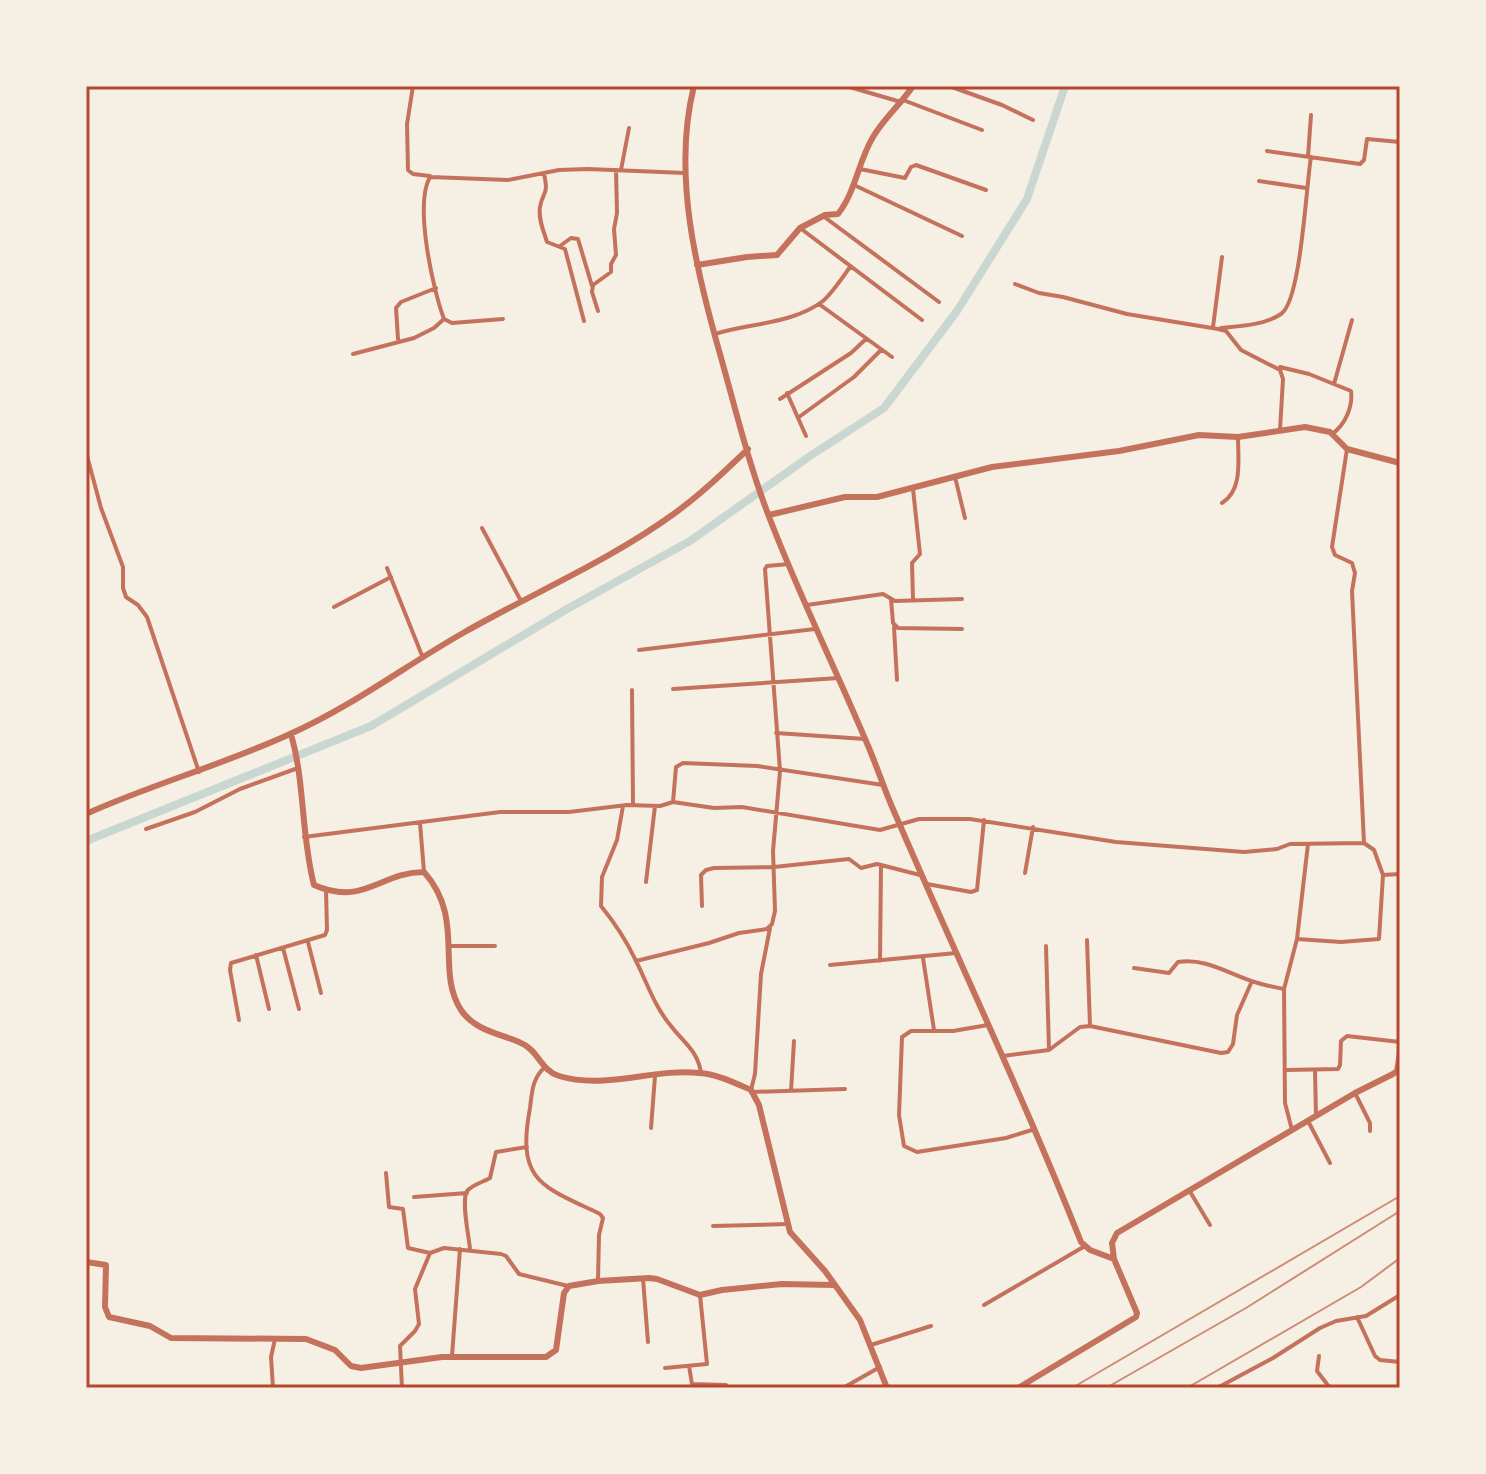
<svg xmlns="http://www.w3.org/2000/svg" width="1486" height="1474" font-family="'Zilla Slab',serif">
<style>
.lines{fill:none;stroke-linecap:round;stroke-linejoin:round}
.canal{stroke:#c9d6d2;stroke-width:8}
.minor{stroke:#c5725c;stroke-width:4}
.tertiary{stroke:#c5725c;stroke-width:6}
.rail{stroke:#cf8b77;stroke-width:2}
.neatline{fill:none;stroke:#b5482f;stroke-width:3}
</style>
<rect width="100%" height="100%" fill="#f6efe4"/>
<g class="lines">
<!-- canal -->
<path class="canal" d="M 86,841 L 371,726 L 567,609 L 690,541 L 810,456 L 884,408 L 957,311 L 1027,199 L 1065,86"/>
<!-- minor -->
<path class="minor" d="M 413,86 L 407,124 L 408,170 L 413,174 L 430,176
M 683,86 L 694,87
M 846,86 L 901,102
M 949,86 L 1002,105 L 1033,120
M 903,100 L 982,130
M 1267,151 L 1360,164 L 1364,160 L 1367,139 L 1400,142
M 1308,157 L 1311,115
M 860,169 L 905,178 L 911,167 L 916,165 L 986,190
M 621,170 L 629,128
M 544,174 C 549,196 543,190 540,207 C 538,219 544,232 547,242 L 565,249 L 584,321
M 1259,181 L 1306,188
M 854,185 L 962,236
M 823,216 L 939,302
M 800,228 L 922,320
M 560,246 L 571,238 L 578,239 L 592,286
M 1015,284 L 1039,293 L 1063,297 L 1127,314 L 1218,329 L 1226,331 L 1241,350 L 1280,370 L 1283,379 L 1280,430
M 819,304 L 892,357
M 598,311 L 592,292 L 593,285 L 611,272 L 611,264 L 616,255 L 614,229 L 617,213 L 616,170
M 503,319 L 452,323 L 444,319 C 433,290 414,204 430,177 L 508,180 L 559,170 L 588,169 L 685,173
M 1213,327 L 1222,257
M 1221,328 C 1240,326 1265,325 1281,314 C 1301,301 1306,186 1311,157
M 715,334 C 750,323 793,324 823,301 C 833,292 842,278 850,267
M 398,339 L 396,308 L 401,302 L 436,288
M 353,354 L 414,338 L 434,328 L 444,319
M 1280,367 L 1309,374 L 1351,391 C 1353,407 1345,425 1332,434
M 1334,384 L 1352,320
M 787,393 L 806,436
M 780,399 L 851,353 L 866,339
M 799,417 L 854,377 L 881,350
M 1347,449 L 1332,547 L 1335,555 L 1352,563 L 1355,573 L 1352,591 L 1364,843
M 86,452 L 101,508 L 123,567 L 123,588 L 126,597 L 138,605 L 147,617 L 199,772
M 955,477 L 965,518
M 913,489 L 920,554 L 912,563 L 913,599
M 1222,503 C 1243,490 1238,460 1238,437
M 482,528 L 521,601
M 387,568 L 423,658
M 891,599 L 893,623 L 898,628 L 962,629
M 807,605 L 883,594 L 895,601 L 962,599
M 334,607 L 391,577
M 894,627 L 897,680
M 639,650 L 815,629
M 673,689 L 839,678
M 632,690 L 633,805
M 776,733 L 865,739
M 673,802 L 714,808 L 742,807 L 880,830 L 919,819 L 970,819 L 1116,842 L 1244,852 L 1277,849 L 1290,844 L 1364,843 L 1374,850 L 1383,875 L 1400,874
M 623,806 L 617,840 L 602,877 L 601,906 C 614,922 626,940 635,959 C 647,982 654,1006 671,1026 C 684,1043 698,1051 701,1073
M 420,823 L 424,872
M 146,829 L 195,812 L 240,789 L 298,768
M 304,837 L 500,812 L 569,812 L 627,805 L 660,806 L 673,802 L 676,767 L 683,763 L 757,766 L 883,785
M 1025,873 L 1033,827
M 646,882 L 655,806
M 927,884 L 971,892 L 977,890 L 984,820
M 702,906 L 701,875 L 706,870 L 714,868 L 774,867 L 849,859 L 861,868 L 877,864 L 920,875
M 1297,939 L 1341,942 L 1379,939 L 1383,875
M 1087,940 L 1090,1026
M 308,942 L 321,993
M 450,946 L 495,946
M 1046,946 L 1049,1050
M 283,948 L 299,1009
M 256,955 L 269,1009
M 923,958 L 934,1030
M 636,961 L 709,943 L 739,933 L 767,929 L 772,924 L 775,911 L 773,851 L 780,771 L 765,569 L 767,566 L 789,564
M 880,961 L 881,865
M 830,965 L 956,953
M 1134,968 L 1169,973 L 1178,962 C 1206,957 1232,976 1258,983 C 1267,986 1275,987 1284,989
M 239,1020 L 230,970 L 231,963 L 325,935 L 327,930 L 326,890
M 988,1025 L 953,1031 L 911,1031 L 902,1037 L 899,1115 L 904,1146 L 917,1152 L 1006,1138 L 1035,1129
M 1003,1056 L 1049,1050 L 1080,1027 L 1090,1026 L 1221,1053 L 1228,1052 L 1233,1044 L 1237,1015 L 1252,981
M 544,1068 C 532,1079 532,1093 530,1108 C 516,1182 542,1186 600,1214 L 603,1218 L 599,1235 L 598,1281
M 1286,1070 L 1338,1069 L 1340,1065 L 1341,1041 L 1347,1036 L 1400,1042
M 1315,1070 L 1316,1116
M 751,1090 L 755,1074 L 761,974 L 770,928
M 791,1091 L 794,1041
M 752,1092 L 845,1089
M 1355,1093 L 1370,1123 L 1370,1131
M 1308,1121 L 1330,1163
M 651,1128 L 655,1076
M 1292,1130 L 1285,1103 L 1284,989 L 1297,939 L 1308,844
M 386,1173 L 389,1207 L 403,1209 L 408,1248 L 430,1253
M 1189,1190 L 1210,1225
M 414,1197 L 467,1193
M 713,1226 L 788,1224
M 470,1249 C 469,1237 461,1201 467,1191 C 472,1185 483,1182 490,1178 L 496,1152 L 527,1147
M 643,1279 L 648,1342
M 984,1305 L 1085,1246
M 1357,1317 L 1375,1356 L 1380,1360 L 1400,1362
M 871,1345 L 931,1326
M 452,1356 L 460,1249
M 1319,1356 L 1317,1371 L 1330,1388
M 689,1366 L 692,1384 L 726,1385
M 665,1368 L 707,1364 L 700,1295
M 273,1388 L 271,1357 L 275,1339
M 402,1388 L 400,1346 L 415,1331 L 419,1324 L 415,1289 L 430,1253 L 444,1248 L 501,1254 L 506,1256 L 519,1274 L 568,1286
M 843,1388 L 880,1367
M 1217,1388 L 1273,1358 L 1320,1328 L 1336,1321 L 1366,1316 L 1400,1295"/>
<!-- tertiary -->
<path class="tertiary" d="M 694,86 C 672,173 696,270 720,354 C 735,407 748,462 768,514 C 797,591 834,665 866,741 C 877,766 885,792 896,816 C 957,958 1024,1098 1081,1242 L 1090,1250 L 1114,1259 L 1137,1313 L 1136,1317 L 1018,1388
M 697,265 L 747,257 L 777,255 L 800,228 L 825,215 L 838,214 C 856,191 858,162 873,137 C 884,118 901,104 913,86
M 769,515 L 845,497 L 877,497 L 992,467 L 1119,451 L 1199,435 L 1238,437 L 1305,427 L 1330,432 L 1347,449 L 1400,463
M 291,734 C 305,783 301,835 314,885 C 364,907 380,872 424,872 C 466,919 435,970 461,1010 C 474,1030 500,1034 519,1042 C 539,1050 540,1070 559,1076 C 605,1090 654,1068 699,1073 C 717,1074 735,1083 751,1090 L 759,1105 L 790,1232 L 825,1271 L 860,1320 L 887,1388
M 86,814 C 152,784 223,765 290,734 C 351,707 405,666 463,633 C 533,593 609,561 675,513 C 701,494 724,472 748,449
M 1114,1259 L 1112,1243 L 1117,1233 L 1355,1093 L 1393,1074 L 1397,1071 L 1400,1053
M 86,1262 L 106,1265 L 105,1307 L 109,1317 L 150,1326 L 171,1338 L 306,1339 L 335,1350 L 351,1366 L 361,1368 L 442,1357 L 546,1357 L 556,1350 L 564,1293 L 569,1286 L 598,1281 L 649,1278 L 657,1279 L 700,1295 L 722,1290 L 782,1284 L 833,1285"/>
<!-- rail -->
<path class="rail" d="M 1072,1388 L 1400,1196
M 1106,1388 L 1246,1308 L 1400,1211
M 1187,1388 L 1361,1287 L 1400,1258"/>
</g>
<!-- border -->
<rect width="1486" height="1474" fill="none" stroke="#f6efe4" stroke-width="176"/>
<rect x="88" y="88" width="1310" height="1298" class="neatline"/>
</svg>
